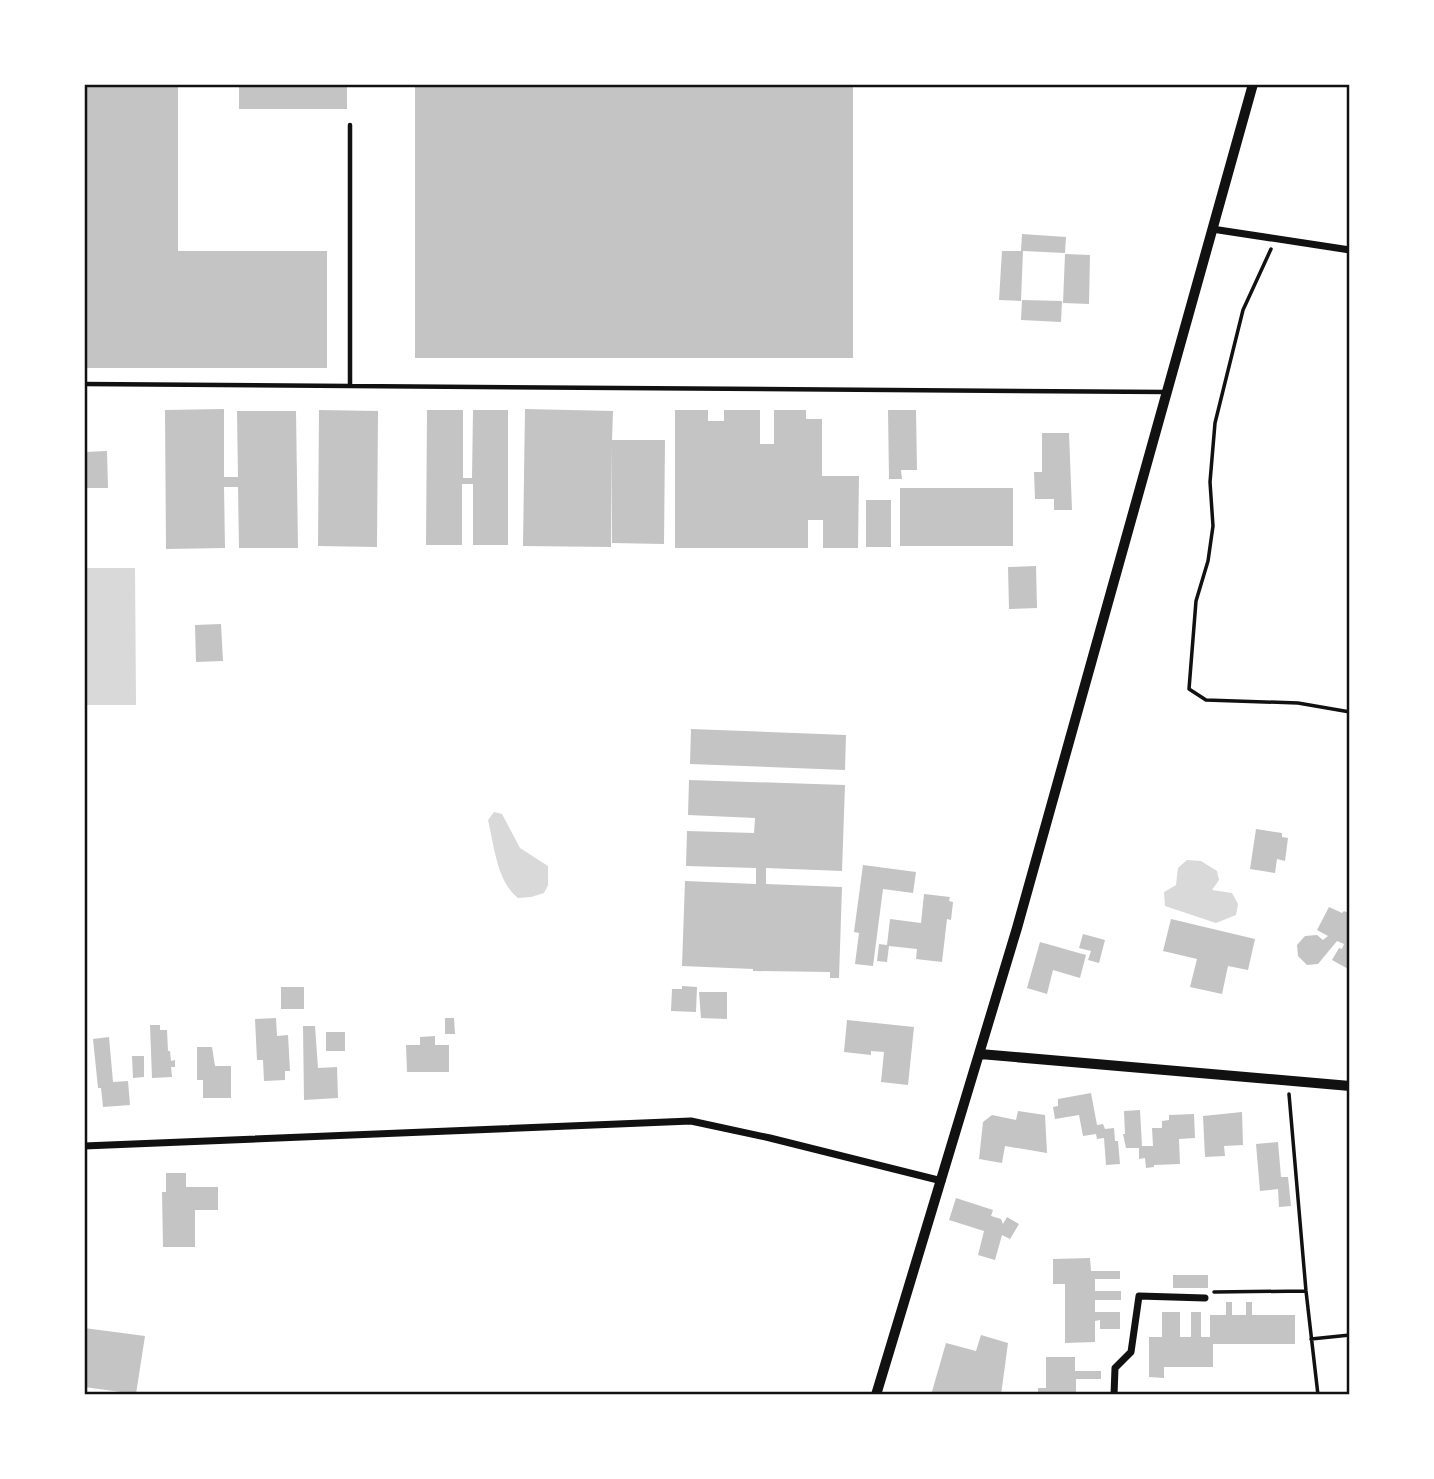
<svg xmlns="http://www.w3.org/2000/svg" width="1434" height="1479" font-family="'Crimson Pro',serif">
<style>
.water{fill:#d9d9d9}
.building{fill:#c4c4c4}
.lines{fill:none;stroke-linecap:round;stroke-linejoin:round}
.path{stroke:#111;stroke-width:3.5}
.service{stroke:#111;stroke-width:4.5}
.minor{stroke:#111;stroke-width:7}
.tertiary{stroke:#111;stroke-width:10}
.neatline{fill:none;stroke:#111;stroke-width:2.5}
</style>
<rect width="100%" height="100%" fill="#fff"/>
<!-- water -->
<path class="water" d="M 84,568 L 135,568 L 136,705 L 84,705 Z
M 494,812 L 502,814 L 520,848 L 548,866 L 548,885 L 544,893 L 531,897 L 518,898 C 497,882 494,845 488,820 Z
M 1187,860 L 1201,861 L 1217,871 L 1219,880 L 1212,890 L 1232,893 L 1238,904 L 1236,915 L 1216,923 L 1165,906 L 1164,892 L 1176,885 L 1178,868 Z"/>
<!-- building -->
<path class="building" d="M 84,84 L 178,84 L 178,251 L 327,251 L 327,368 L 84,368 Z
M 239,84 L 347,84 L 347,109 L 239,109 Z
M 415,84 L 853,84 L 853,358 L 415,358 Z
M 1022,234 L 1066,237 L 1065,253 L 1023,251 L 1021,301 L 999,300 L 1002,251 L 1021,251 Z
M 1065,254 L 1090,255 L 1089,304 L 1063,303 Z
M 1022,300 L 1062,301 L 1061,322 L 1021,320 Z
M 224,409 L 224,477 L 238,477 L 237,411 L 296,411 L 298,548 L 239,548 L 238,487 L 224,487 L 225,548 L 166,549 L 165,410 Z
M 525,409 L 613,411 L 612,440 L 665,440 L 664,544 L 612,543 L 612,444 L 611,547 L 523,546 Z
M 319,410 L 378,411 L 377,547 L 318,546 Z
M 427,410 L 463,410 L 463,478 L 472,478 L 473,410 L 508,410 L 508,545 L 473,545 L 473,484 L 462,484 L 462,545 L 426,545 Z
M 675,410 L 708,410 L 708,421 L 724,421 L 724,410 L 760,410 L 760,444 L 774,444 L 774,410 L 806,410 L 806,419 L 822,419 L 822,476 L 859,476 L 858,548 L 823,548 L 823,520 L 808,520 L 808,548 L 675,548 Z
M 888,410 L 916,410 L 917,470 L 901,470 L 902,479 L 889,479 Z
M 1042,433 L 1069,433 L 1072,510 L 1054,510 L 1054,499 L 1035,499 L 1034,472 L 1042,472 Z
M 107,451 L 108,488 L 84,488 L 84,452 Z
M 900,488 L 1013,488 L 1013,546 L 900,546 Z
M 866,500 L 891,500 L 891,547 L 866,547 Z
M 1036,566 L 1037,608 L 1009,609 L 1008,567 Z
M 221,624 L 223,661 L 196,662 L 195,625 Z
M 691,729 L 846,735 L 845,770 L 690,764 Z
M 689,780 L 845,785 L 842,871 L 766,868 L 766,884 L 842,887 L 839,978 L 830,978 L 830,972 L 753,971 L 753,969 L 682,966 L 685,881 L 756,884 L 756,868 L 686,866 L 687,831 L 754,833 L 755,818 L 688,815 Z
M 1256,829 L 1282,833 L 1282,837 L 1288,838 L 1285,861 L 1277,859 L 1275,873 L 1250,869 Z
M 863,865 L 916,872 L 913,893 L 883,889 L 873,966 L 855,964 L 859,933 L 854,932 Z
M 924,894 L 950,897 L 949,901 L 953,902 L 951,920 L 947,919 L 942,962 L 916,959 L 917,949 L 889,946 L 887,962 L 877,961 L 879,944 L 887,945 L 890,919 L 921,923 Z
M 1329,907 L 1342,913 L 1344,911 L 1350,914 L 1350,970 L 1332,960 L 1339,948 L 1342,949 L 1344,944 L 1337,941 L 1318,964 L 1307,965 L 1298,956 L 1297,945 L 1305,936 L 1317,935 L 1323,940 L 1328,936 L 1317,930 Z
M 1171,919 L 1255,939 L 1248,970 L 1228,966 L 1222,994 L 1190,987 L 1197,959 L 1163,951 Z
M 1083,934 L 1105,940 L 1099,963 L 1088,960 L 1091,951 L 1079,948 Z
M 1040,942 L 1086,955 L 1080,978 L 1053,970 L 1047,994 L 1027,988 Z
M 682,986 L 697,987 L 696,1012 L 671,1011 L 672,989 L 682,989 Z
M 281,987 L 304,987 L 304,1009 L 281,1009 Z
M 699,992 L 727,992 L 727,1019 L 701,1018 Z
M 276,1018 L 277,1036 L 288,1035 L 290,1071 L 285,1071 L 285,1080 L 264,1081 L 263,1060 L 257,1060 L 255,1019 Z
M 445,1018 L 454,1018 L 455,1034 L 445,1034 Z
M 847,1020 L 914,1027 L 908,1085 L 881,1082 L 884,1052 L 871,1051 L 871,1055 L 844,1052 Z
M 150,1025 L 160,1025 L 160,1030 L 167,1030 L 168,1051 L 170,1051 L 171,1061 L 175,1060 L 175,1067 L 171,1067 L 172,1077 L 152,1078 Z
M 303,1026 L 315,1026 L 318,1068 L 337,1067 L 338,1098 L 304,1100 Z
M 326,1032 L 345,1032 L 345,1051 L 326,1051 Z
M 435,1036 L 435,1045 L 449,1045 L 449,1072 L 407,1072 L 406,1045 L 420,1045 L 420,1037 Z
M 109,1037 L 113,1082 L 128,1081 L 130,1105 L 103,1107 L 101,1088 L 98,1088 L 93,1039 Z
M 197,1047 L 212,1047 L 215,1066 L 231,1066 L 231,1098 L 203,1098 L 203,1080 L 197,1080 Z
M 132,1056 L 144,1056 L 144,1077 L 133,1078 Z
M 1091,1093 L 1097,1125 L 1103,1124 L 1105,1129 L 1114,1128 L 1115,1141 L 1118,1141 L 1120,1164 L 1106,1165 L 1104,1138 L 1097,1139 L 1096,1134 L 1083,1136 L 1079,1115 L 1055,1119 L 1053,1107 L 1058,1106 L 1058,1099 Z
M 1140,1110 L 1142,1146 L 1153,1146 L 1152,1128 L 1162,1128 L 1162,1121 L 1169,1120 L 1169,1115 L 1194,1114 L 1195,1138 L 1179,1139 L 1180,1164 L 1154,1165 L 1154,1167 L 1146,1168 L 1145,1158 L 1139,1159 L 1139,1148 L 1126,1148 L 1123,1134 L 1125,1134 L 1124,1111 Z
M 1018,1111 L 1045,1115 L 1047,1153 L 1005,1146 L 1002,1163 L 979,1159 L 983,1122 L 992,1115 L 1016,1120 Z
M 1242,1112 L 1243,1145 L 1224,1146 L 1225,1156 L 1205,1157 L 1203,1116 Z
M 1278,1142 L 1281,1177 L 1288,1177 L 1291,1206 L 1279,1207 L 1278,1189 L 1260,1191 L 1256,1144 Z
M 166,1173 L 186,1173 L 186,1187 L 218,1187 L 218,1210 L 195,1210 L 195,1247 L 163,1247 L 162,1192 L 166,1192 Z
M 956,1198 L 993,1210 L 991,1216 L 1001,1219 L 1003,1224 L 1007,1217 L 1019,1224 L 1010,1239 L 1002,1235 L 995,1260 L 978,1255 L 984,1231 L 949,1220 Z
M 1090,1258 L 1091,1271 L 1120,1271 L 1120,1279 L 1095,1279 L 1095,1291 L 1121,1291 L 1121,1300 L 1095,1300 L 1095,1312 L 1120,1312 L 1120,1329 L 1100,1329 L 1100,1320 L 1095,1321 L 1095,1342 L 1065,1343 L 1065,1284 L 1053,1284 L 1053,1259 Z
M 1173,1275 L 1208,1275 L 1208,1288 L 1173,1288 Z
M 1226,1302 L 1232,1302 L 1232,1315 L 1246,1315 L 1246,1302 L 1252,1302 L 1252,1315 L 1295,1315 L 1295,1344 L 1213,1344 L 1213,1367 L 1164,1367 L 1164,1378 L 1149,1377 L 1149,1337 L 1162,1337 L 1162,1312 L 1180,1312 L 1180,1337 L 1191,1337 L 1191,1312 L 1201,1312 L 1201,1337 L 1210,1337 L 1210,1315 L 1226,1315 Z
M 84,1328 L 145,1336 L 136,1394 L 84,1387 Z
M 981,1335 L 1008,1343 L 1001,1395 L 931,1395 L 946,1343 L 976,1351 Z
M 1046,1357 L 1075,1357 L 1075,1371 L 1101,1371 L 1101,1379 L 1076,1379 L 1076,1395 L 1038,1395 L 1038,1388 L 1046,1388 Z"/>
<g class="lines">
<!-- path -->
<path class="path" d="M 1271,249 L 1243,310 L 1215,423 L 1210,482 L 1213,526 L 1208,561 L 1196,601 L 1189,689 L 1206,700 L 1298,703 L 1350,712
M 1289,1094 L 1306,1291 L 1318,1395
M 1214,1292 L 1306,1291
M 1311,1339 L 1350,1335"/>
<!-- service -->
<path class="service" d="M 350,125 L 350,386
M 84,384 L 1165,392"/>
<!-- minor -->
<path class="minor" d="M 1212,229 L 1350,250
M 84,1146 L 691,1121 L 770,1138 L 942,1181
M 1114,1395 L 1115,1368 L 1131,1352 L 1139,1296 L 1205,1298"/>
<!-- tertiary -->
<path class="tertiary" d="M 980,1054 L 1350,1086
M 876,1395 L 1017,928 L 1253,84"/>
</g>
<!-- border -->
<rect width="1434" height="1479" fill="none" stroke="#ffffff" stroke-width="172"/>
<rect x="86" y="86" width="1262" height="1307" class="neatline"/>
</svg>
